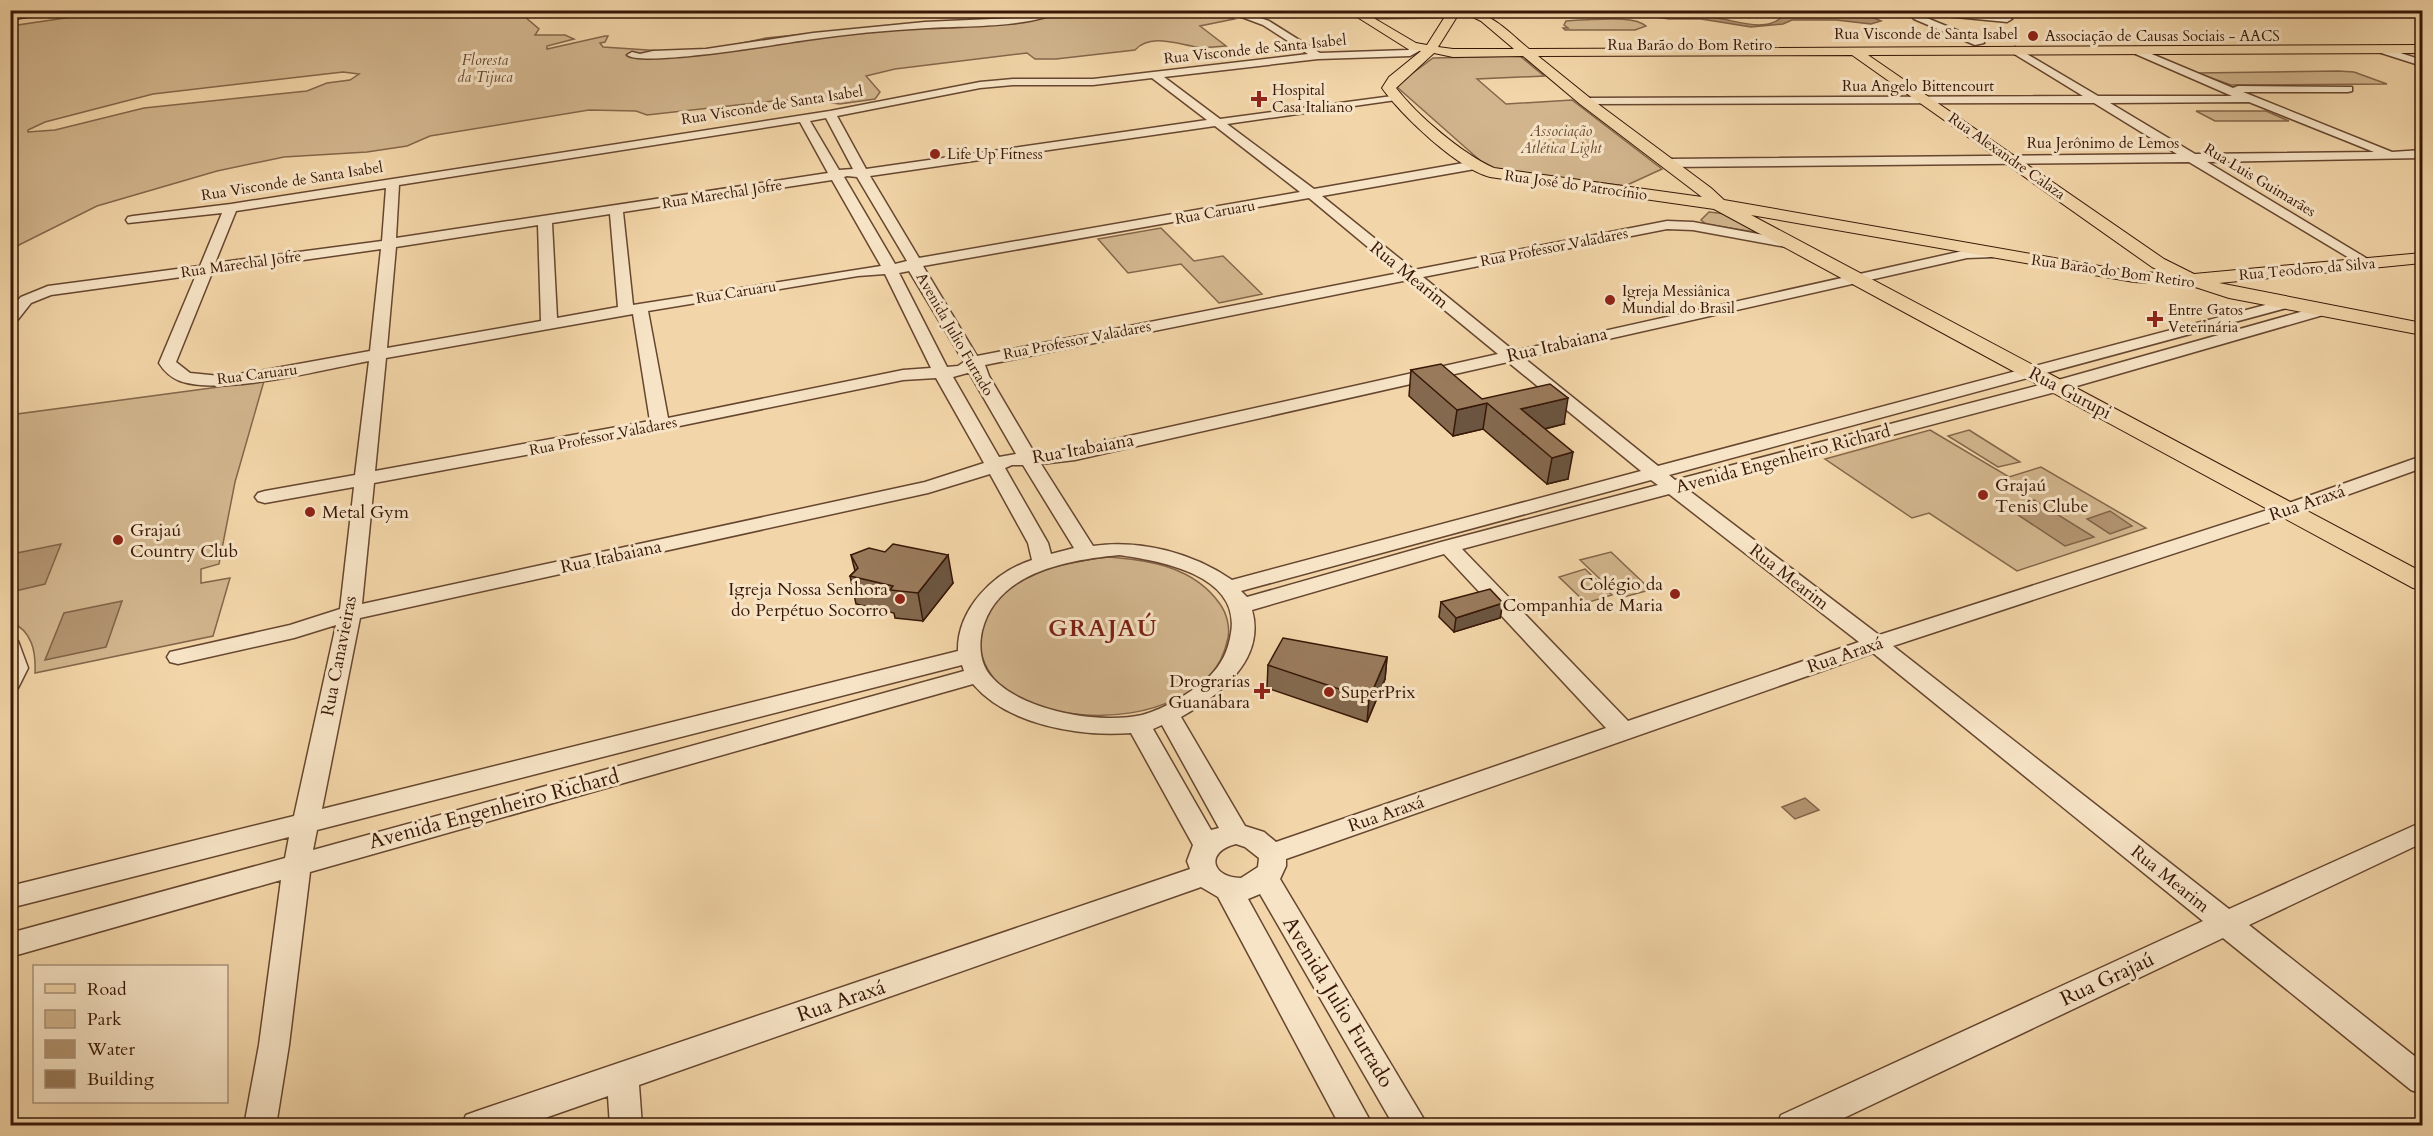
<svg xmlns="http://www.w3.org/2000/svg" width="2433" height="1136" font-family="Cardo,serif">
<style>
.green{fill:#d2b58d;stroke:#85664a;stroke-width:1.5;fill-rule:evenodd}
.water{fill:#b39471;stroke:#826247;stroke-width:1.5}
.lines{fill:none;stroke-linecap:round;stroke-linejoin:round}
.minor-casing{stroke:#66462f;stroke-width:3}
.major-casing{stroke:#381707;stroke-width:2}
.minor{fill:#f7e4c6;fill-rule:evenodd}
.major{fill:#f2d5a8;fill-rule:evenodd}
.wall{fill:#84694e;stroke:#381707;stroke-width:1.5}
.shaded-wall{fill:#6b5540;stroke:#381707;stroke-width:1.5}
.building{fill:#997a5b;stroke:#381707;stroke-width:1.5}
.poi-dot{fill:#8f2418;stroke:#f7e4c6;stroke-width:2}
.labels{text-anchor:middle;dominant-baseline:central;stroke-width:6;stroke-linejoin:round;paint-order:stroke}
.far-street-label{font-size:15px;fill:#381707;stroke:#f7e4c6}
.far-poi-label{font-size:15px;fill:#381707;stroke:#f7e4c6;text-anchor:start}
.far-park-label{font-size:15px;font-style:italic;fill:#66462f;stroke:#f7e4c6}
.street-label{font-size:18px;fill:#381707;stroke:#f7e4c6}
.poi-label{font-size:18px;fill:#381707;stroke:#f7e4c6;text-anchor:start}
.near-street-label{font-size:21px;fill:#381707;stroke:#f7e4c6}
.district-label{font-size:24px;font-weight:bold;letter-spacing:1.5px;fill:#7a1f14;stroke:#f7e4c6}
</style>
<rect width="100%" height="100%" fill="#f2d5a8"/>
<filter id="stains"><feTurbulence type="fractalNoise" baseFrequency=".00333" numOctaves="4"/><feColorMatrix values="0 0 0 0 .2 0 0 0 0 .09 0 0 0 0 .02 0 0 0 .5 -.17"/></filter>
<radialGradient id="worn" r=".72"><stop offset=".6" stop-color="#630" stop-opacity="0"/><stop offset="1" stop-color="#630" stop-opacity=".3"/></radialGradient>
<!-- green -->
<path class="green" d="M 120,10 L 517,10 L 539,29 L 535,35 L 565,35 L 574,39 L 547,46 L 547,49 L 605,36 L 608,36 L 605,42 L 600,43 L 603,47 L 663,51 L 713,49 L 766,38 L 905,24 L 1007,20 L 1046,11 L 1206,10 L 1234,19 L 1200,26 L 1226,46 C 1216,47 1206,48 1197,47 C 1177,44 1150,33 1135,50 L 1056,59 L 1035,59 L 1027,53 L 895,69 L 866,76 L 880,92 L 875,99 L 840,104 L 803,99 L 774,101 L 647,115 L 636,111 L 589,110 L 430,136 L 407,146 L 367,152 L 284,157 L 217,171 L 97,206 L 11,249 L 11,26 ZM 343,72 L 359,74 L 350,80 L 327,83 L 307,91 L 144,108 L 55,130 L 28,132 L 28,130 L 45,122 L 153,94 Z
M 1356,11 L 1440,11 L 1442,18 L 1369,19 Z
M 1579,20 C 1595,20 1634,15 1646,26 L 1635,30 L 1565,30 L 1563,28 L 1568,28 L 1564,25 L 1566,21 Z
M 1520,56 L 1544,76 L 1477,79 L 1506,104 L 1572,100 L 1662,169 L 1625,186 L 1493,169 L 1484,164 L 1397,87 L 1398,84 L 1433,58 Z
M 2338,71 L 2354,72 L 2387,84 L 2231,85 L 2197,73 Z
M 2196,111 L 2266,111 L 2289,121 L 2215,121 Z
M 1709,212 L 1735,215 L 1766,234 L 1706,224 L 1701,220 Z
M 1161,228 L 1194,261 L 1223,256 L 1262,294 L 1219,303 L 1181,264 L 1128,273 L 1098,239 Z
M 264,381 L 235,482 L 219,564 L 201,569 L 201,583 L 230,578 L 213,636 L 35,673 C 36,651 32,631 11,622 L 10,415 Z
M 1930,430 L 2009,477 L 2041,467 L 2146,528 L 2017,571 L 1929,513 L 1912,518 L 1825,459 Z
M 1969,430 L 2020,462 L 1998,467 L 1948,436 Z
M 1611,552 L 1650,589 L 1650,590 L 1620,598 L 1580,560 Z
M 1108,557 C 1150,560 1194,567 1220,604 C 1227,614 1230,627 1228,638 C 1225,652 1220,665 1210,675 C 1167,717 1101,722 1044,709 C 1013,701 985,679 980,647 C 979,637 981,630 985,621 C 1002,574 1064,562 1108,557 Z
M 1585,569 L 1612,595 L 1586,603 L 1559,577 Z"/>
<!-- water -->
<path class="water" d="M 1855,10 L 1881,21 L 1871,24 L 1836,20 L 1792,20 L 1783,24 L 1751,27 L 1701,19 L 1669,19 L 1635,14 L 1629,11 C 1646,10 1654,15 1670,17 C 1685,19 1701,16 1717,18 C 1738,21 1766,33 1783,16 C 1808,14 1830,10 1855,10 Z
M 2034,500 L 2094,537 L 2065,546 L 2006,507 Z
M 2110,511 L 2132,526 L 2110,534 L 2087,519 Z
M 61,544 L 45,584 L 11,592 L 11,569 L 17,553 Z
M 122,601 L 106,647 L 45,660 L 64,613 Z
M 1805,798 L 1819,810 L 1795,819 L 1782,807 Z"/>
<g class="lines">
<!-- minor casing -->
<g class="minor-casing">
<path id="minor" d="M 1045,10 L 1062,10 C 1032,28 964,26 928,28 C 888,30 846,34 806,40 C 779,44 642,67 627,55 L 632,52 L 640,54 L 653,51 L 706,49 L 813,33 L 925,22 L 1014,18 Z
M 1223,10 L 1238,10 L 1269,21 L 1320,53 L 1408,50 L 1413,46 L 1421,46 L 1421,50 L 1410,56 L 1318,59 L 1164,77 L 1220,119 L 1400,95 L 1400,99 L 1396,100 L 1227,124 L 1314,189 L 1475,161 L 1479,162 L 1481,165 L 1475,169 L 1322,196 L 1414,270 L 1667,221 L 1693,222 L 1786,239 L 1793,243 L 1786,247 L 1693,230 L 1667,229 L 1423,277 L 1514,351 L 1967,250 L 1993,249 L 2000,253 L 1993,257 L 1967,258 L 1524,358 L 1658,466 L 2284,300 L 2289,298 L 2297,303 L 2294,306 L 1669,475 L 1675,480 L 2051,382 L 2318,307 L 2330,307 L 2332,310 L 2330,313 L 2063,390 L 1687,489 L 1879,635 L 2280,506 L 2422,456 L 2422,468 L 2294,514 L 1893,646 L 2229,909 L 2422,822 L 2422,843 L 2249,925 L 2422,1062 L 2422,1094 L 2411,1090 L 2223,938 L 1827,1126 L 1776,1126 L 1781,1115 L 2203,921 L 1873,653 L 1286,859 L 1286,866 L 1280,879 L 1428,1126 L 1394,1126 L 1260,894 L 1248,899 L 1373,1126 L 1340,1126 L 1218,897 L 1201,887 L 639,1085 L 642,1126 L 610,1126 L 608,1096 L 522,1126 L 461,1126 L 466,1115 L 477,1111 L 1190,869 L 1187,861 L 1193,845 L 1131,733 C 1079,737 1008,725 973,684 L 310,872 L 289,1045 L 276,1126 L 244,1126 L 259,1045 L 281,880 L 10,957 L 10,933 L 285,858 L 289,837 L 10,908 L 10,886 L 294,816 L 336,625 L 294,638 L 178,664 L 170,662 L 167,657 L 170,652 L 290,625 L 340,609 L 354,487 L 265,503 L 258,501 L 255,497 L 258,493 L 265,491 L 355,475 L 369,361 C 321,370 223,396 180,381 C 170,377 164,371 159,363 L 196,275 L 51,295 L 31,303 L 16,322 L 10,324 L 10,308 L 21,297 L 48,286 L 200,266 L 222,213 L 128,223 L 126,220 L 128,217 L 133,216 L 231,204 L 830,111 L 980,82 L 1013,79 L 1093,79 L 1308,54 L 1263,25 ZM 1152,78 L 1207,120 L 866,169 L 837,116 L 980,88 L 1013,85 L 1093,85 ZM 826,118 L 853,169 L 839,170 L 810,121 ZM 800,122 L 828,173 L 396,238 L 399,185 ZM 1215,126 L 1300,192 L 919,258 L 870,176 ZM 847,176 L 857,177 L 907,261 L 895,264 L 844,177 ZM 832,180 L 881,266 L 633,305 L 623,212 ZM 386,188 L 382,241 L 215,263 L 236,211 ZM 1309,198 L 1399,273 L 977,356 L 923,266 ZM 610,214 L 618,307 L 557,318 L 552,223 ZM 538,225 L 541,321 L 387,348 L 396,247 ZM 381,249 L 370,351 L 254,372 L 220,376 L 190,373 L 176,362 L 212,273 ZM 909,271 L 964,362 L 958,366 L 947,367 L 899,273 ZM 885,274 L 931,368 L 903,370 L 668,418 L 648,311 L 858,276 ZM 1408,280 L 1498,354 L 1075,448 L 1035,454 L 989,376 L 985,365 ZM 633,314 L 650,421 L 375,471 L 386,358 ZM 1508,362 L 1641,471 L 1232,580 C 1193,553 1140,539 1093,546 L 1041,464 L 1075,460 ZM 971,372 L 971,376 L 1016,454 L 999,457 L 953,377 ZM 936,378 L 984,463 L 925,482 L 362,604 L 374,483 L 660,430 L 903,380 ZM 1012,465 L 1023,465 L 1074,548 L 1051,554 L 1048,543 L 1005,468 ZM 990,474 L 1028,543 L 1032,560 C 994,572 957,609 958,651 L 322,809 L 360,618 L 928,493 ZM 1651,480 L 1658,485 L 1441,542 L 1247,597 L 1241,591 ZM 1669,494 L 1859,642 L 1628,721 L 1462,549 ZM 1444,554 L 1606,728 L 1276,842 L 1264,832 L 1245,826 L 1181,717 C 1220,695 1266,660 1252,610 ZM 1119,555 C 1161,561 1241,575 1231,633 C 1228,651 1222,664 1209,677 C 1192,692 1165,709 1142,715 C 1099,725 1013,710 987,671 C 980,659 979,645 982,631 C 996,572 1068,560 1119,555 ZM 962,665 L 964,671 L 313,850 L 317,830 ZM 1162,725 L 1219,828 L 1211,830 L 1153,729 ZM 1236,844 L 1245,847 L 1259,858 L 1258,867 L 1241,878 C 1212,878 1204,852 1236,844 Z
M 1910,10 L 1949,10 L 2007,16 L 2012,19 L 2007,22 L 1914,13 Z
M 1917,14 L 1983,41 L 1984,43 L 1975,45 L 1914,19 L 1912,17 Z
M 2379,46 L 2422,60 L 2422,66 L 2375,51 L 2374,49 Z
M 2015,47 L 2098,96 L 2232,96 L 2131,52 L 2130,50 L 2135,47 L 2233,88 L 2238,86 L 2352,87 L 2352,91 L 2348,92 L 2243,92 L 2392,152 L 2422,150 L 2422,158 L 2207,162 L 2371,261 L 2373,264 L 2371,267 L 2366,268 L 2189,162 L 1667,167 L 1661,163 L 1667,159 L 2177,154 L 2094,103 L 1585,104 L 1579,101 L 1585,98 L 2083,96 L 2011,52 L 2010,50 ZM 2249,102 L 2374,152 L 2195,154 L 2110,103 Z
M 10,639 L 18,641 L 28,668 L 18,688 L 10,690 Z"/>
</g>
<!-- major casing -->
<g class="major-casing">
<path id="major" d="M 29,10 L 60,10 L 55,13 L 10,20 L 10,13 Z
M 1346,10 L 1360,10 L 1416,43 L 1427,45 L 1446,15 L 1444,10 L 1455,10 L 1458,15 L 1438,47 L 1453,49 L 1514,49 L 1481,21 L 1459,10 C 1490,10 1506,30 1529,49 L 2422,45 L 2422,53 L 1868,55 L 2164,259 L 2194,274 L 2422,253 L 2422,263 L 2219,283 L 2422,323 L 2422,335 L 2229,298 L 2189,285 L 2134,282 L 1751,215 L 2422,572 L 2422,590 L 2413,588 L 1714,209 L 1490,177 C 1457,168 1402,116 1382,88 L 1389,77 L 1421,51 L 1408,49 ZM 1434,53 L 1453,57 L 1523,56 L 1580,104 L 1702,197 L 1494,168 C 1461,153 1418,116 1396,88 ZM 1852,55 L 2152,267 L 2164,273 L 2134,272 L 1724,200 L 1711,188 L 1590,98 L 1538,56 Z"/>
</g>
<!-- minor -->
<use href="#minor" class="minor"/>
<!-- major -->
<use href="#major" class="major"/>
</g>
<!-- wall -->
<path class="wall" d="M 1411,370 L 1482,399 L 1564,424 L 1545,429 L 1568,479 L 1547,484 L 1483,429 L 1453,436 L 1409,396 Z
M 851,555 L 953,583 L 923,621 L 895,618 L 894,613 L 856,604 L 850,576 L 855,571 Z
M 1441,602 L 1503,603 L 1500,618 L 1454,632 L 1439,617 Z
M 1387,657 L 1385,679 L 1367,722 L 1267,688 L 1268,665 Z"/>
<!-- shaded-wall -->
<path class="shaded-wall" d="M 1568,398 L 1564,424 L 1523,434 L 1521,409 Z
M 1487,403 L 1483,429 L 1453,436 L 1457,410 Z
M 1573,452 L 1568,479 L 1547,484 L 1552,458 Z
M 948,555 L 953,583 L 923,621 L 918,593 Z
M 1503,603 L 1500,618 L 1454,632 L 1456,618 Z
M 1387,657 L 1385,679 L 1367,722 L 1369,699 Z"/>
<!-- building -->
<path class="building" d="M 1441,364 L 1482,399 L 1550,384 L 1568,398 L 1521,409 L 1573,452 L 1552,458 L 1487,403 L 1457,410 L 1411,370 Z
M 893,544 L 948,555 L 918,593 L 890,590 L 893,586 L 850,576 L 858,568 L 851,555 L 869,548 L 885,552 Z
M 1490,589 L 1503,603 L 1456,618 L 1441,602 Z
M 1283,638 L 1387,657 L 1369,699 L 1268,665 Z"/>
<!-- markers -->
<g class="poi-dot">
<circle cx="2033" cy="36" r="6"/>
<path d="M1256 90h6v6h6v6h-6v6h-6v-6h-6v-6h6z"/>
<circle cx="935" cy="154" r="6"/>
<circle cx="1610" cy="300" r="6"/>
<path d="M2152 310h6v6h6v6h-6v6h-6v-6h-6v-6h6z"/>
<circle cx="1983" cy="495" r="6"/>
<circle cx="310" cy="512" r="6"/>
<circle cx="118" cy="540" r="6"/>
<circle cx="1675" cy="594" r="6"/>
<circle cx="900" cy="599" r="6"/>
<path d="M1259 682h6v6h6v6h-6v6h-6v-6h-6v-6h6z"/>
<circle cx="1329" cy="692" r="6"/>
</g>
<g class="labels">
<!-- far-street labels -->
<g class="far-street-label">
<text x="1926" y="34">Rua Visconde de Santa Isabel</text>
<text x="1690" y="45">Rua Barão do Bom Retiro</text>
<text transform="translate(1255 49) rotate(-6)">Rua Visconde de Santa Isabel</text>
<text x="1918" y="86">Rua Angelo Bittencourt</text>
<text transform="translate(772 105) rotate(-9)">Rua Visconde de Santa Isabel</text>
<text x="2103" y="143">Rua Jerônimo de Lemos</text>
<text transform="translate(2007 156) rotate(35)">Rua Alexandre Calaza</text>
<text transform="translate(2260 180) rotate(31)">Rua Luis Guimarães</text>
<text transform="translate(292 181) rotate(-9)">Rua Visconde de Santa Isabel</text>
<text transform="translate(1576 185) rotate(8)">Rua José do Patrocínio</text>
<text transform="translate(722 194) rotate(-9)">Rua Marechal Jofre</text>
<text transform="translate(1215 212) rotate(-10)">Rua Caruaru</text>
<text transform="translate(1554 247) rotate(-11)">Rua Professor Valadares</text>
<text transform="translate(241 264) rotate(-8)">Rua Marechal Jofre</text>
<text transform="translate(2307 269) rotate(-5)">Rua Teodoro da Silva</text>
<text transform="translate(2113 271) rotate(8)">Rua Barão do Bom Retiro</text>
<text transform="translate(736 292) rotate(-9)">Rua Caruaru</text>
<text transform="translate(955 334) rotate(60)">Avenida Julio Furtado</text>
<text transform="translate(1077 340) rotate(-11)">Rua Professor Valadares</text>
<text transform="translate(257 374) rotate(-7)">Rua Caruaru</text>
<text transform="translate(603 436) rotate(-11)">Rua Professor Valadares</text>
</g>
<!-- far-poi labels -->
<g class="far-poi-label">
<text x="2045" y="36">Associação de Causas Sociais - AACS</text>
<text x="1272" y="90">Hospital<tspan x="1272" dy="17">Casa Italiano</tspan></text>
<text x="947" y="154">Life Up Fitness</text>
<text x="1622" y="291">Igreja Messiânica<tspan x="1622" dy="17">Mundial do Brasil</tspan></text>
<text x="2168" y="310">Entre Gatos<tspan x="2168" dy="17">Veterinária</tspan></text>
</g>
<!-- far-park labels -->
<g class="far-park-label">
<text x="485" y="60">Floresta<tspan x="485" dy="17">da Tijuca</tspan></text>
<text x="1561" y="131">Associação<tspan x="1561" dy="17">Atlética Light</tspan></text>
</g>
<!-- street labels -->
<g class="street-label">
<text transform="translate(1409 275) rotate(39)">Rua Mearim</text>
<text transform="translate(1557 345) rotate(-13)">Rua Itabaiana</text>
<text transform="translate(2070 393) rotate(28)">Rua Gurupi</text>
<text transform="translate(1083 449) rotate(-10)">Rua Itabaiana</text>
<text transform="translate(1783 459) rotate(-15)">Avenida Engenheiro Richard</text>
<text transform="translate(2307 503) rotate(-19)">Rua Araxá</text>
<text transform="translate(611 557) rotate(-12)">Rua Itabaiana</text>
<text transform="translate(1789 577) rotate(38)">Rua Mearim</text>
<text transform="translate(1845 655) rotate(-19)">Rua Araxá</text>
<text transform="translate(339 656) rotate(-79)">Rua Canavieiras</text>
<text transform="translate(1386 814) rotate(-19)">Rua Araxá</text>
<text transform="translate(2170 879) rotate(39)">Rua Mearim</text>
</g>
<!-- poi labels -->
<g class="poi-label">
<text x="1995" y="485">Grajaú<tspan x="1995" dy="21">Tenis Clube</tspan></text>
<text x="322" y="512">Metal Gym</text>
<text x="130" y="530">Grajaú<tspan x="130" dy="21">Country Club</tspan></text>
<text x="1663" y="584" text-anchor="end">Colégio da<tspan x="1663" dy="21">Companhia de Maria</tspan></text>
<text x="888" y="589" text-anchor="end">Igreja Nossa Senhora<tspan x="888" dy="21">do Perpétuo Socorro</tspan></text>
<text x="1250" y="681" text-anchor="end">Drograrias<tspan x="1250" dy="21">Guanabara</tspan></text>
<text x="1341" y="692">SuperPrix</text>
</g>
<!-- near-street labels -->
<g class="near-street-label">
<text transform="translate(494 809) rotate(-15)">Avenida Engenheiro Richard</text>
<text transform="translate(2107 979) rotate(-25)">Rua Grajaú</text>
<text transform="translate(841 1001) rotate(-19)">Rua Araxá</text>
<text transform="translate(1338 1002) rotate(59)">Avenida Julio Furtado</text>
</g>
<!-- district labels -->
<g class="district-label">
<text x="1103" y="628">GRAJAÚ</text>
</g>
</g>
<!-- margin -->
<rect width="2433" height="1136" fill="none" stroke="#f2d5a8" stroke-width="36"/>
<rect x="12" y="12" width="2409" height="1112" fill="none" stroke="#381707" stroke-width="3"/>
<rect x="18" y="18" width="2397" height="1100" fill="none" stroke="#381707" stroke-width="1.5"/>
<!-- legend -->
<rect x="33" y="965" width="195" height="138" fill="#f7e4c6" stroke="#ab927a" stroke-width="1.5"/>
<rect x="45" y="984" width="30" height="9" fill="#f2d5a8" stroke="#ab927a" stroke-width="1.5"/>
<text x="87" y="995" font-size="18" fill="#381707">Road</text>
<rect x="45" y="1010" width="30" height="18" fill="#d2b58d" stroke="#ab927a" stroke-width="1.5"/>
<text x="87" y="1025" font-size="18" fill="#381707">Park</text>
<rect x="45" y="1040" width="30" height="18" fill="#b39471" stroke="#ab927a" stroke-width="1.5"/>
<text x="87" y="1055" font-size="18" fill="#381707">Water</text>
<rect x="45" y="1070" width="30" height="18" fill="#997a5b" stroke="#ab927a" stroke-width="1.5"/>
<text x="87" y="1085" font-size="18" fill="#381707">Building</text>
<rect width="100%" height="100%" filter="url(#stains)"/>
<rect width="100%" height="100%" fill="url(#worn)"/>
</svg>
